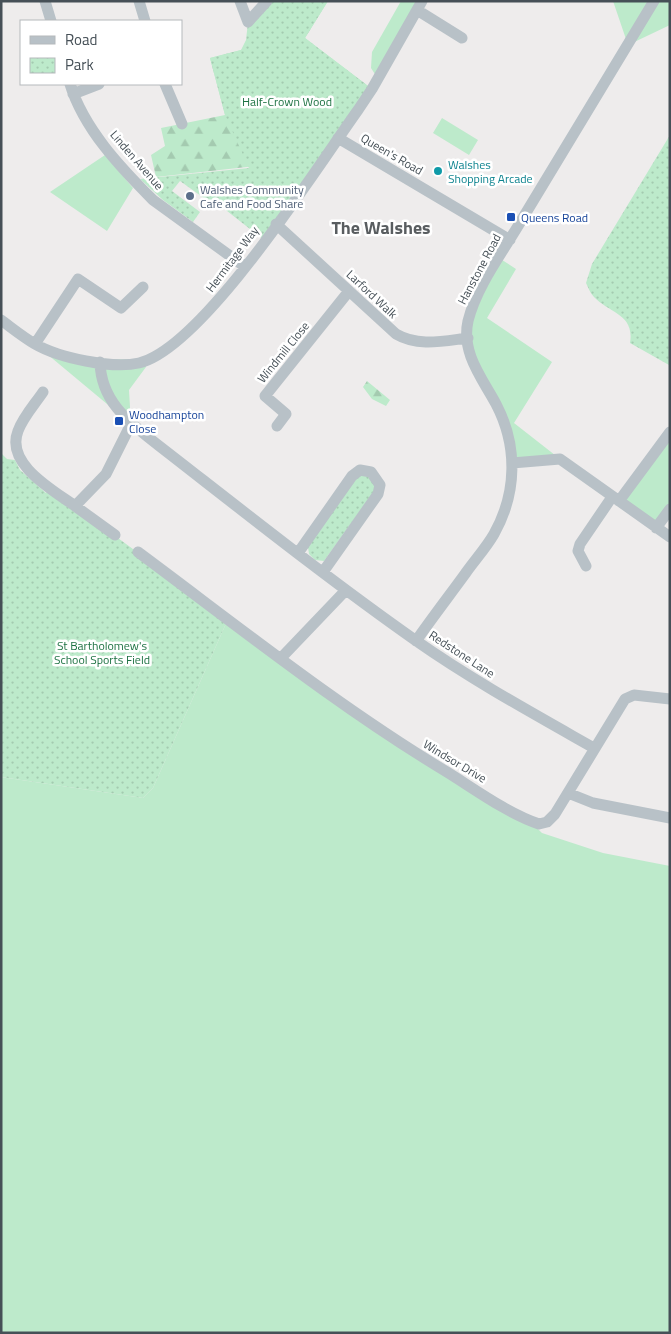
<svg xmlns="http://www.w3.org/2000/svg" width="671" height="1334" font-family="'Titillium Web',sans-serif">
<style>
.grass{fill:#bdeacb}
.forest{fill:url(#forest-firs)}
.park{fill:url(#park-dots)}
.lines{fill:none;stroke-linecap:round;stroke-linejoin:round}
.minor{stroke:#b8c1c7;stroke-width:11}
.culture-dot{fill:#0f9aa8;stroke:#fff;stroke-width:2}
.service-dot{fill:#5c6f8a;stroke:#fff;stroke-width:2}
.transit-dot{fill:#1a4fb4;stroke:#fff;stroke-width:2}
.labels{text-anchor:middle;dominant-baseline:central;stroke-width:5;stroke-linejoin:round;paint-order:stroke}
.park-label{font-size:12px;fill:#1e7243;stroke:#fff}
.street-label{font-size:12px;fill:#465057;stroke:#fff}
.culture-label{font-size:12px;fill:#0d838f;stroke:#fff;text-anchor:start}
.service-label{font-size:12px;fill:#4e5e75;stroke:#fff;text-anchor:start}
.transit-label{font-size:12px;fill:#164399;stroke:#fff;text-anchor:start}
.district-label{font-size:18px;font-weight:bold;fill:#595d60;stroke:#fff}
</style>
<defs>
<pattern id="forest-firs" width="22" height="20" patternUnits="userSpaceOnUse" patternTransform="scale(1.25)"><rect width="22" height="20" fill="#bdeacb"/><path d="M5 1l3.5 6h-7zM16 11l3.5 6h-7z" fill="#a4cab0"/></pattern>
<pattern id="park-dots" width="8" height="8" patternUnits="userSpaceOnUse" patternTransform="scale(1.25)"><rect width="8" height="8" fill="#bdeacb"/><path d="M2 2h.1M6 6h.1" fill="none" stroke="#a4cab0" stroke-width="1.8" stroke-linecap="round"/></pattern>
</defs>
<rect width="100%" height="100%" fill="#eeecec"/>
<!-- grass -->
<path class="grass" d="M 401,1 L 422,1 L 378,79 L 371,68 L 372,52 Z
M 613,1 L 670,1 L 670,25 L 628,45 Z
M 442,118 L 478,140 L 469,155 L 433,133 Z
M 105,155 L 133,188 L 107,231 L 50,192 Z
M 499,258 L 516,269 L 487,318 L 552,362 L 514,423 L 560,459 L 512,463 L 510,445 L 468,338 L 467,331 Z
M 35,344 L 72,358 L 146,360 L 146,367 L 129,390 L 131,424 Z
M 670,432 L 670,509 L 656,528 L 619,501 Z
M 228,619 L 362,717 L 530,821 L 542,833 L 603,853 L 670,866 L 670,1333 L 1,1333 L 1,777 L 143,798 L 153,788 Z"/>
<!-- forest -->
<path class="forest" d="M 328,1 L 305,38 L 372,89 L 301,161 L 156,177 L 151,155 L 165,146 L 161,128 L 225,115 L 210,58 L 241,50 Z
M 367,381 L 390,400 L 386,406 L 372,399 L 363,387 Z"/>
<!-- park -->
<path class="park" d="M 267,1 L 328,1 L 305,38 L 372,89 L 264,240 L 222,207 L 208,201 L 180,181 L 172,191 L 200,212 L 193,222 L 163,200 L 140,179 L 249,168 L 225,115 L 210,58 L 241,50 L 246,40 L 248,22 Z
M 670,135 L 670,363 L 669,365 L 630,343 C 635,314 609,313 594,297 C 590,293 588,287 586,283 L 592,264 Z
M 1,453 L 7,459 L 15,460 L 20,470 L 46,493 L 50,488 L 228,619 L 153,788 L 143,798 L 1,777 Z
M 363,474 L 374,480 L 375,490 L 324,561 L 315,560 L 309,554 L 308,547 L 355,479 Z"/>
<g class="lines">
<!-- minor -->
<path class="minor" d="M 45,1 L 51,21
M 139,1 L 145,21
M 240,1 L 248,22 L 267,1
M 417,10 L 462,38
M 70,84 C 84,129 120,167 153,200 L 244,266
M 165,84 L 182,124
M 73,94 L 99,84
M 338,138 L 510,240
M 276,224 L 396,334 C 418,347 443,341 468,338
M 1,320 C 12,328 23,337 35,344 C 59,358 112,369 139,363 C 203,348 317,167 358,110 L 372,89 L 422,1
M 35,344 L 78,279 L 121,308 L 143,287
M 100,362 C 101,402 129,422 158,445 C 243,511 327,578 415,640 C 472,680 534,714 594,748
M 43,392 C 35,404 23,417 18,431 C 5,464 53,490 75,506 L 106,474 L 131,424
M 277,426 L 286,414 L 265,396 L 349,291
M 512,463 L 560,459 L 670,537
M 619,501 L 670,432
M 75,506 L 115,535
M 656,528 L 670,509
M 138,552 C 239,627 339,707 447,772 C 476,790 507,813 539,824 L 547,822 L 555,814 L 625,699 L 634,695 L 670,699
M 298,553 L 352,476 L 360,470 L 371,472 L 380,485 L 378,494 L 323,572
M 586,566 L 578,551 L 580,544 L 612,497
M 416,641 C 432,618 449,596 465,574 C 474,561 486,548 494,534 C 517,493 518,446 496,404 C 482,378 461,353 468,321 C 477,285 503,252 521,221 C 565,147 610,75 654,1
M 281,658 L 346,590
M 568,793 L 593,803 L 670,818"/>
</g>
<!-- markers -->
<circle class="culture-dot" cx="438" cy="171" r="5"/>
<circle class="service-dot" cx="190" cy="196" r="5"/>
<g class="transit-dot">
<rect x="506" y="212" width="10" height="10" rx="2.5"/>
<rect x="114" y="416" width="10" height="10" rx="2.5"/>
</g>
<g class="labels">
<!-- park labels -->
<g class="park-label">
<text x="287" y="101">Half-Crown Wood</text>
<text x="102" y="645">St Bartholomew's<tspan x="102" dy="14">School Sports Field</tspan></text>
</g>
<!-- street labels -->
<g class="street-label">
<text transform="translate(392 154) rotate(30)">Queen's Road</text>
<text transform="translate(137 160) rotate(49)">Linden Avenue</text>
<text transform="translate(232 259) rotate(-53)">Hermitage Way</text>
<text transform="translate(479 269) rotate(-62)">Hanstone Road</text>
<text transform="translate(372 294) rotate(43)">Larford Walk</text>
<text transform="translate(283 352) rotate(-51)">Windmill Close</text>
<text transform="translate(462 654) rotate(33)">Redstone Lane</text>
<text transform="translate(455 761) rotate(31)">Windsor Drive</text>
</g>
<!-- culture labels -->
<g class="culture-label">
<text x="448" y="164">Walshes<tspan x="448" dy="14">Shopping Arcade</tspan></text>
</g>
<!-- service labels -->
<g class="service-label">
<text x="200" y="189">Walshes Community<tspan x="200" dy="14">Cafe and Food Share</tspan></text>
</g>
<!-- transit labels -->
<g class="transit-label">
<text x="521" y="217">Queens Road</text>
<text x="129" y="414">Woodhampton<tspan x="129" dy="14">Close</tspan></text>
</g>
<!-- district labels -->
<g class="district-label">
<text x="381" y="227">The Walshes</text>
</g>
</g>
<!-- border -->
<rect width="671" height="1334" fill="none" stroke="#465057" stroke-width="5"/>
<!-- legend -->
<rect x="20" y="20" width="162" height="65" fill="#ffffff" stroke="#b5b9bc"/>
<rect x="30" y="36" width="25" height="8" fill="#b8c1c7" stroke="#b5b9bc"/>
<text x="65" y="45" font-size="15" fill="#465057">Road</text>
<rect x="30" y="58" width="25" height="15" fill="url(#park-dots)" stroke="#b5b9bc"/>
<text x="65" y="70" font-size="15" fill="#465057">Park</text>
</svg>
